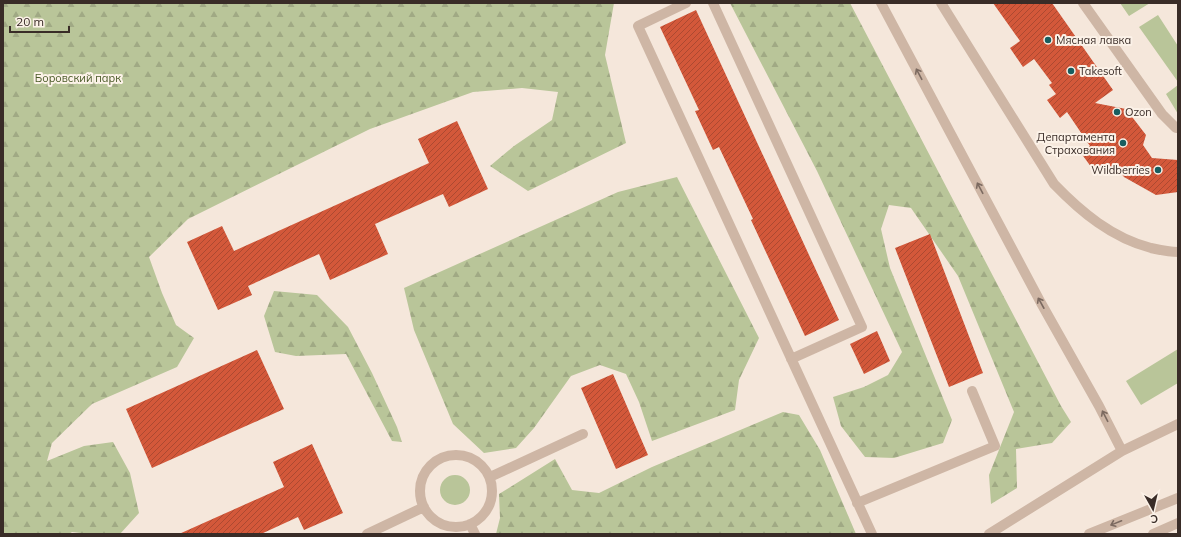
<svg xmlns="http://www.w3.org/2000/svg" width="1181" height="537" font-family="Mulish,sans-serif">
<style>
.green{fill:#b9c599}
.forest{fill:url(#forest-firs)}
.building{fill:url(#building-hatch)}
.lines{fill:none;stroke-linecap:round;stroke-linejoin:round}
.minor{stroke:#ceb6a5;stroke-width:10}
.oneway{stroke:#7c6a60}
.poi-dot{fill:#185e60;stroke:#fcf2e8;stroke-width:1.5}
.labels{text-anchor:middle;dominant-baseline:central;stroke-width:4;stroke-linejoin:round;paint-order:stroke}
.poi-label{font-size:11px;fill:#392c27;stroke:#fcf2e8;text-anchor:start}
.park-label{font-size:11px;fill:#4a5a28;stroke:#fcf2e8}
</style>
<defs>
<pattern id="forest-firs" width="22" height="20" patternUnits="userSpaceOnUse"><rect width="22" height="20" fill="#b9c599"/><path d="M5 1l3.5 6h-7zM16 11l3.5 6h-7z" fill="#a0a984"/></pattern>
<pattern id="building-hatch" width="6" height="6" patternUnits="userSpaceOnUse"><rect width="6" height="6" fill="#d3583a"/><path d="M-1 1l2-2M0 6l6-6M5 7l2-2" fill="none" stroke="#ac4931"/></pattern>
</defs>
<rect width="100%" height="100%" fill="#f5e7db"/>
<!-- green -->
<path class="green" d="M 1120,3 L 1150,3 L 1129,16 Z
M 1158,15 L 1178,46 L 1178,82 L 1139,27 Z
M 1178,85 L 1178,114 L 1166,94 Z
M 1178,349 L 1178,383 L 1141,405 L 1126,381 Z
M440 490a15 15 0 1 1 30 0a15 15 0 1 1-30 0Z"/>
<!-- forest -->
<path class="forest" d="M 3,3 L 614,3 L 605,55 L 626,143 L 528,191 L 490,166 L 514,146 L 552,120 L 558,92 L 522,88 L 473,92 L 370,129 L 188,219 L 149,257 L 162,293 L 176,325 L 194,338 L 177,367 L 92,404 L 52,443 L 47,461 L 84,446 L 113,442 L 130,473 L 139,513 L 120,534 L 89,534 L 72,532 L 69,534 L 3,534 Z
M 730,3 L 850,3 L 1061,406 L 1071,422 L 1052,443 L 1016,449 L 1017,488 L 991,504 L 989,475 L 1014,412 L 958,276 L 911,208 L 889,205 L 881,229 L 890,268 L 952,420 L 943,443 L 894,458 L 865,457 L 841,426 L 833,397 L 864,387 L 888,375 L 902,352 L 817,171 Z
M 677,177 L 759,338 L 739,380 L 735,410 L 652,441 L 639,402 L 626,374 L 600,365 L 571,376 L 534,428 L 516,448 L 484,453 L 453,424 L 414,330 L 404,288 L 618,192 Z
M 274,291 L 317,295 L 348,327 L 372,373 L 397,427 L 402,442 L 392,441 L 346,354 L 296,356 L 275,352 L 264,316 Z
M 783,412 L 799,415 L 820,450 L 856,534 L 496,534 L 500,518 L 499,494 L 555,459 L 572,490 L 599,493 L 652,467 Z"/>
<!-- building -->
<path class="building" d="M 993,3 L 1052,3 L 1113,90 L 1095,103 L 1126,109 L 1146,135 L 1143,145 L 1152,158 L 1178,160 L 1178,192 L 1156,195 L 1124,177 L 1117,168 L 1110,173 L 1104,164 L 1094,171 L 1081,153 L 1090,146 L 1067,112 L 1060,118 L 1047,100 L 1056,94 L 1049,85 L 1052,83 L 1034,59 L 1023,67 L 1010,48 L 1020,41 Z
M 696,10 L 839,320 L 805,336 L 751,220 L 753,219 L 719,147 L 713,150 L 695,111 L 699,110 L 660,27 Z
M 457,121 L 488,189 L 449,207 L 443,194 L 375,224 L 388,254 L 330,280 L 319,254 L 248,286 L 252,295 L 218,310 L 187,242 L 222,226 L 234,251 L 429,163 L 418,139 Z
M 930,234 L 983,373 L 949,387 L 895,248 Z
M 877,331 L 890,361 L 864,374 L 850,344 Z
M 257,350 L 284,409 L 152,468 L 126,409 Z
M 613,374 L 648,455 L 616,469 L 581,388 Z
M 312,444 L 343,513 L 304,530 L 298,517 L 261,534 L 179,534 L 284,487 L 273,462 Z"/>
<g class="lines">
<!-- minor -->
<path class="minor" d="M 686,3 L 638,26 L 872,534
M 713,3 L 862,327 L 791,359
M 881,3 L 1041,303 L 1099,406 L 1122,451
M 941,3 L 1054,184 C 1081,212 1112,238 1151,248 C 1160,250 1168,252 1178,252
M 1083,3 L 1162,114 L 1176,128 L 1178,128
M420 491a36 36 0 1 1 72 0a36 36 0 1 1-72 0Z
M 490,477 L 583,434
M 857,503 L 995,446 L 972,391
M 470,524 L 475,534
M 367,534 L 424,507
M 989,534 L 1122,451 L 1178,424
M 1089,534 L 1178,498
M 1153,534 L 1178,523"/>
</g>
<!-- one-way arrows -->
<defs><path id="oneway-shaft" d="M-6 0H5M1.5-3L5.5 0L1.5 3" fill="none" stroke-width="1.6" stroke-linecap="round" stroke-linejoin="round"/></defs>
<g class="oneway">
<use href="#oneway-shaft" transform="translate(919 74) rotate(-118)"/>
<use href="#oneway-shaft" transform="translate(980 188) rotate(-118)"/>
<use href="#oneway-shaft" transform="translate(1041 303) rotate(-119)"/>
<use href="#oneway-shaft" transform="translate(1105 416) rotate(-117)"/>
<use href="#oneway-shaft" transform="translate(1116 523) rotate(158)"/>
</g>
<!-- markers -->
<g class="poi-dot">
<circle cx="1048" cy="40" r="4"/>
<circle cx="1071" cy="71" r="4"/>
<circle cx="1117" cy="112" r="4"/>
<circle cx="1123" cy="143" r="4"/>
<circle cx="1158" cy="170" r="4"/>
</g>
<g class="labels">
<!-- poi labels -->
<g class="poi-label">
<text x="1056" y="40">Мясная лавка</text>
<text x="1079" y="71">Takesoft</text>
<text x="1125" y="112">Ozon</text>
<text x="1115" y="137" text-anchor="end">Департамента<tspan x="1115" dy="13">Страхования</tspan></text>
<text x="1150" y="170" text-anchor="end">Wildberries</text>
</g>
<!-- park labels -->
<g class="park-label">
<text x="78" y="78">Боровский парк</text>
</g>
</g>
<!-- border -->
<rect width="1181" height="537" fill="none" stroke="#392c27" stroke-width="8"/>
<!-- north arrow -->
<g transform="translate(1153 509) rotate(172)" stroke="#fcf2e8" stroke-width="3" paint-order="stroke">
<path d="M0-3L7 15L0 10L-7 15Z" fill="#392c27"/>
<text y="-6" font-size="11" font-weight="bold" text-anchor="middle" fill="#392c27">С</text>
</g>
<!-- scale -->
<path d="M10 26v6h59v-6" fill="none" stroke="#392c27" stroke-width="2"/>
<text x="16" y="26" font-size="12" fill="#392c27" stroke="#fcf2e8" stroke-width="3" paint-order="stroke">20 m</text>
</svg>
